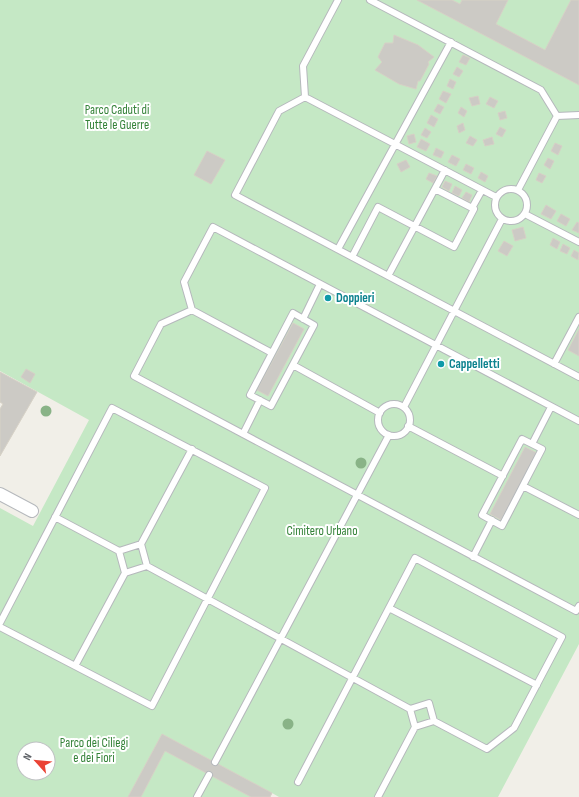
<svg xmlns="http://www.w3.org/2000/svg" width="579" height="797" font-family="'Sofia Sans Condensed',sans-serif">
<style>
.green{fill:#c5e8c5;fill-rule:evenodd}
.building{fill:#cccac5;stroke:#d6d1c6}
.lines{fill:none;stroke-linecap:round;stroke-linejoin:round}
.lane-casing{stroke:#b5b8bc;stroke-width:8}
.street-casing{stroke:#b5b8bc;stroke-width:14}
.lane{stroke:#fff;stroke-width:6}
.street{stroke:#fff;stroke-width:12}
.tree{fill:#89b387}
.culture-dot{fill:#0f9aa8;stroke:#fff;stroke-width:1.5}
.labels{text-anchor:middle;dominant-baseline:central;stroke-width:4;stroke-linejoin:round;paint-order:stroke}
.park-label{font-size:13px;fill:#348238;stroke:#fff}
.culture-label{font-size:13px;font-weight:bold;fill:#0d838f;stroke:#fff;text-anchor:start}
</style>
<rect width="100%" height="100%" fill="#f1efe8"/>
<!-- green -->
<path class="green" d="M 0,0 L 579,0 L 579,644 L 498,797 L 279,797 L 272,793 L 270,797 L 0,797 L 0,508 L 33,526 L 89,420 L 0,371 ZM 24,749 L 48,749 L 48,773 L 24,773 Z"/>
<!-- building -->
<path class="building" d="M 417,0 L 452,0 L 460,4 L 462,0 L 508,0 L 496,24 L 545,50 L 571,0 L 579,0 L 579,85 Z
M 394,35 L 418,45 L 434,57 L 428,62 L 429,64 L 420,81 L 418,81 L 416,89 L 399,84 L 375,70 L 382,62 L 378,57 L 385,43 L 393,43 Z
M 463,55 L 470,58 L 466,65 L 459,62 Z
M 457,67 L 463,71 L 459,77 L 453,74 Z
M 450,79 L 456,82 L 453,89 L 447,86 Z
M 443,91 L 451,94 L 446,103 L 439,99 Z
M 478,96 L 480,104 L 472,106 L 469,98 Z
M 490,97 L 498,101 L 494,108 L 486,104 Z
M 438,104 L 444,107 L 440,114 L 434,111 Z
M 461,107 L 467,111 L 464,117 L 458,113 Z
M 505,111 L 507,118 L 500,120 L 498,113 Z
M 431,115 L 438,119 L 434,127 L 427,123 Z
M 463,123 L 465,130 L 459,133 L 457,126 Z
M 500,127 L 506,130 L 502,137 L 496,134 Z
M 425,128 L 431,132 L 427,138 L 421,135 Z
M 414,134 L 416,142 L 409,144 L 407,136 Z
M 470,136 L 477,140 L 473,146 L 466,143 Z
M 492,137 L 494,144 L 485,146 L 483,140 Z
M 421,139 L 430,144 L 426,151 L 417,147 Z
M 555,143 L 562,146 L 558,155 L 551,151 Z
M 436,148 L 444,152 L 441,158 L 433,155 Z
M 207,151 L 225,160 L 211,184 L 194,175 Z
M 452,155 L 460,159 L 456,166 L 448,162 Z
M 548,158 L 554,161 L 550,169 L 544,165 Z
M 406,160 L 410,167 L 401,172 L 397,164 Z
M 466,164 L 474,168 L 471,174 L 463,170 Z
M 481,172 L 488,176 L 485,182 L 478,178 Z
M 429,173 L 437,176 L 433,183 L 426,179 Z
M 539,173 L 546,176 L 542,183 L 536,180 Z
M 445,181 L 452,184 L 449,191 L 442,187 Z
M 455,186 L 462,190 L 459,196 L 452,193 Z
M 466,192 L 472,195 L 469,202 L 462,198 Z
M 546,205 L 556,211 L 551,219 L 541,214 Z
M 561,214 L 570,219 L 566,226 L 557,221 Z
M 577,222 L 579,223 L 579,233 L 572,230 Z
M 523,227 L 526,238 L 515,241 L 512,230 Z
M 553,238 L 560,242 L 557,249 L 550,245 Z
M 504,241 L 513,246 L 507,256 L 498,251 Z
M 563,244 L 570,248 L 567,254 L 560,251 Z
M 574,250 L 579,253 L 578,260 L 571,256 Z
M 293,323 L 304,329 L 268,396 L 257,390 Z
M 579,329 L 579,356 L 568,350 Z
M 26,369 L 35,374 L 30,383 L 21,377 Z
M 0,372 L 37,392 L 0,456 L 0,409 L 3,404 L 0,402 Z
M 525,447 L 537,453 L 501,520 L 490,514 Z
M 162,734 L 272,793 L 270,797 L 251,797 L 165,751 L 141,797 L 128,797 Z"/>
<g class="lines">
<!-- lane casing -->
<g class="lane-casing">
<path id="lane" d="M 338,0 L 303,66 L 305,97 L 279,111 L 235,195 L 579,377
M 370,0 L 541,90 L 557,116
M 305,97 L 496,197
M 557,116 L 579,115
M495 205a16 16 0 1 1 32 0a16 16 0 1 1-32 0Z
M 518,190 L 557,116
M 472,208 L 482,190
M 525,214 L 579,242
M 338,249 L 451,42
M 352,257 L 378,207 L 454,247 L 474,209 L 435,189
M 388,276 L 445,170
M 192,310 L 272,353
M 293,313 L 314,325 L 271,406 L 250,395 Z
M 303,319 L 320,284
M 554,364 L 579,317
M 293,365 L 380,413
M378 420a16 16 0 1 1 32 0a16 16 0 1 1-32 0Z
M 404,407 L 502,219
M 579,421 L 213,227 L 184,282 L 192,310 L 161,324 L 134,376 L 576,611 L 579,606
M 408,426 L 503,476
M 243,434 L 260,400
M 522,439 L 542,449 L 502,526 L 482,515 Z
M 532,444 L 551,407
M 523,486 L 579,515
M 55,517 L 119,551 L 125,573 L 147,566 L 141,544 L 119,551
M 141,544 L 192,449
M 473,557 L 492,520
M 147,566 L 410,709
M 389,608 L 537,685
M 0,623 L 112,408 L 265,488 L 152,706 L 0,627
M 75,666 L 125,573
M 215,762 L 389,435
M 298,782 L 415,558 L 562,637 L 514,728 L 487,749 L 434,721
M 197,797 L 209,775
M 378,797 L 415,727 L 410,709 L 429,703 L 434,721 L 415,727"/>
</g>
<!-- street casing -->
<g class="street-casing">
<path id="street" d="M 0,494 L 32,511"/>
</g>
<!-- lane -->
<use href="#lane" class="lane"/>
<!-- street -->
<use href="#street" class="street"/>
</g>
<!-- trees -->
<g class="tree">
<circle cx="46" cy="411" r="5.5"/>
<circle cx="361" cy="463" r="5.5"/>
<circle cx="288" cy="724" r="5.5"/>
</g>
<!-- markers -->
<g class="culture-dot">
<circle cx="328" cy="298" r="4"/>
<circle cx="441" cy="364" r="4"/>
</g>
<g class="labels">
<!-- park labels -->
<g class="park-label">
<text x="117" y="110">Parco Caduti di<tspan x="117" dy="15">Tutte le Guerre</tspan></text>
<text x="322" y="531">Cimitero Urbano</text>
<text x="94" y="743">Parco dei Ciliegi<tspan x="94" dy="15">e dei Fiori</tspan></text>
</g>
<!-- culture labels -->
<g class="culture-label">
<text x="336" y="298">Doppieri</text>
<text x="449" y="364">Cappelletti</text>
</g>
</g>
<!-- north arrow -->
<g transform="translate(36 761) rotate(297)"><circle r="19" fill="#ffffff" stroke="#bfc1c3"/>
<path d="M0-3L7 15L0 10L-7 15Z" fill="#ea4335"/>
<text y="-6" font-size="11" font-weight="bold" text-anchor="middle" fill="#5f6368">N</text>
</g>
</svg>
